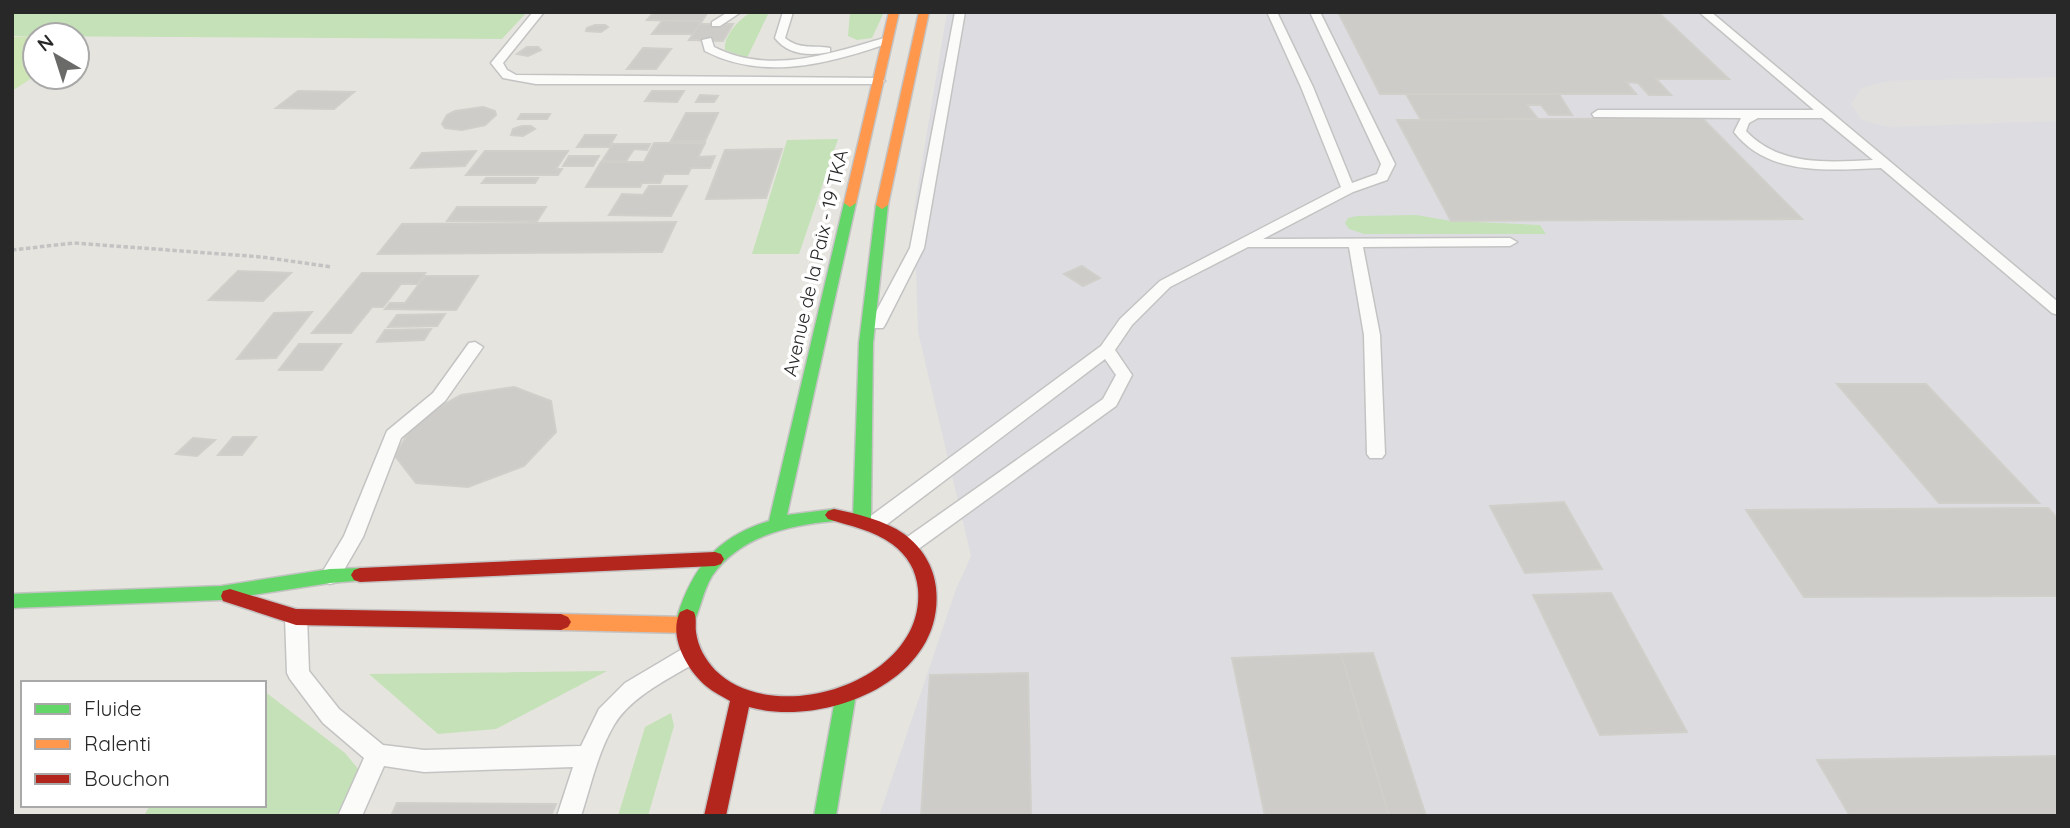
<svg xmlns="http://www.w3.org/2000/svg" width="2070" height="828" font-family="Quicksand,sans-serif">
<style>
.airport{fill:#dddde1}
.green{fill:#c4e1b8}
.pitch{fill:#cee5b6}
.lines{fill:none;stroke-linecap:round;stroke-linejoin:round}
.taxiway{fill:#e2e0de;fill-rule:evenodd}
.building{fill:#cdccc8;stroke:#d1cfca;stroke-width:2}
.lane-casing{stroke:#c4c3c3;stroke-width:3}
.fast-casing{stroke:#c4c3c3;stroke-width:3}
.slow-casing{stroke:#c4c3c3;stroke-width:3}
.jam-casing{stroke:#c4c3c3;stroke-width:3}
.path{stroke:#c4c3c3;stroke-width:3.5;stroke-dasharray:4.5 2.5;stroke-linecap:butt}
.lane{fill:#fbfbfa;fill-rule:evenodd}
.fast{fill:#63d668;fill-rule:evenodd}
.slow{fill:#ff974d;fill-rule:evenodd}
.jam{fill:#b3261e;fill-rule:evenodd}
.labels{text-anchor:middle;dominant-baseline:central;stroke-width:7;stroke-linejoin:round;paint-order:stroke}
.street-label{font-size:19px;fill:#282828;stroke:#fff}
</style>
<rect width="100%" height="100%" fill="#e6e4de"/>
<!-- airport -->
<path class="airport" d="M 947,12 L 2058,12 L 2058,816 L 879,816 L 956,589 L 971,556 L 918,332 L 914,210 Z"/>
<!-- green -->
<path class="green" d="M 12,12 L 527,12 L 502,39 L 12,36 Z
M 752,12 L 769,12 L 747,58 L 725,50 C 723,36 740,18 752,12 Z
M 850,12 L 884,12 L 872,38 L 857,40 L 848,36 Z
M 838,139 L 799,254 L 752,254 L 787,140 Z
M 1416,215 L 1451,221 L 1540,225 L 1546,234 L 1364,234 L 1349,229 L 1345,223 L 1348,218 L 1357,216 Z
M 607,671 L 496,729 L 438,734 L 369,674 Z
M 264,691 L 345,753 L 359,770 L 361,816 L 144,816 L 150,805 L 264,805 Z
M 671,713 L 674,726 L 648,816 L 618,816 L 645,727 Z"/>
<!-- pitch -->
<path class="pitch" d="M 35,36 L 35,76 L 12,91 L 12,37 Z"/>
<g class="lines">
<!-- taxiway -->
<path class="taxiway" d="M 2058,77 L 2058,121 L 1889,127 L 1862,120 L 1851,104 L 1862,88 L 1889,81 Z"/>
</g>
<!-- building -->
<path class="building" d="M 654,12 L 708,12 L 702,21 L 647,20 Z
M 1338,12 L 1658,12 L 1729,79 L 1656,79 L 1671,95 L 1649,95 L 1638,83 L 1626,82 L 1636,94 L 1380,94 Z
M 662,21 L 702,21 L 693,34 L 652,34 Z
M 700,24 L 733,24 L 723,41 L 689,40 Z
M 595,25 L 605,25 L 608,27 L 601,32 L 586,31 L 587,28 Z
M 527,47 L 538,47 L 541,50 L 528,56 L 517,54 Z
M 643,48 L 671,49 L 656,69 L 627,69 Z
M 298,91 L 354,92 L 334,109 L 276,108 Z
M 652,91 L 684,91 L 677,102 L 645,101 Z
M 1406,94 L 1559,94 L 1572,115 L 1549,115 L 1541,105 L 1527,105 L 1538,119 L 1421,120 Z
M 700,95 L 718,96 L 714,102 L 696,102 Z
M 483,107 L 495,111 L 496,115 L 485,125 L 462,130 L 445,128 L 442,124 L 447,115 L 455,111 Z
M 686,113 L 718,113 L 705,141 L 671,141 Z
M 521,114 L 550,114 L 547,119 L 518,119 Z
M 1702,118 L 1802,219 L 1451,221 L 1397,120 Z
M 522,126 L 531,126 L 535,129 L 523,136 L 511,135 L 513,129 Z
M 585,135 L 616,135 L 609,147 L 577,147 Z
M 654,143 L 705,143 L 698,157 L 715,156 L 710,168 L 691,168 L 688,174 L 664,174 L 660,183 L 642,183 L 640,187 L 586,187 L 601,162 L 644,162 Z
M 613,144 L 650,144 L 647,150 L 634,149 L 626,161 L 602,161 Z
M 782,149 L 766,198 L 706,199 L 725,150 Z
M 476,151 L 465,166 L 411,168 L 422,153 Z
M 485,151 L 568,151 L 556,169 L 562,169 L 558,175 L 466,175 Z
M 569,156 L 599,156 L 593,166 L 563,166 Z
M 486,178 L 538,178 L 535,183 L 482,183 Z
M 649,186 L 687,186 L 671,216 L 609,215 L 622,194 L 643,195 Z
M 457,207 L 546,207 L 537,221 L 447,221 Z
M 676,222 L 662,252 L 378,254 L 402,224 Z
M 1082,266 L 1100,278 L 1083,286 L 1064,274 Z
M 238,271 L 291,273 L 263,301 L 209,300 Z
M 362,273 L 425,273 L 417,284 L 401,284 L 383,307 L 372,307 L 351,333 L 312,333 Z
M 425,276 L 478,276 L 456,310 L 385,309 L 390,303 L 405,303 Z
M 312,312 L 276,358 L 237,359 L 274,313 Z
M 445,314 L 437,326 L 388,327 L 397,315 Z
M 431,329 L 424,340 L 377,342 L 385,330 Z
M 299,344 L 341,344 L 322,370 L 279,370 Z
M 1837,384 L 1926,384 L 2039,503 L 1939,503 Z
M 514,387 L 551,401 L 556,432 L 524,466 L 468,487 L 416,483 L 395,456 L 415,421 L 461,395 Z
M 233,437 L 256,437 L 242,455 L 218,455 Z
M 193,438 L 215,440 L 197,456 L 176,454 Z
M 1564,502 L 1602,569 L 1525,573 L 1490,506 Z
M 2048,508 L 2058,519 L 2058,596 L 1804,597 L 1746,510 Z
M 1611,593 L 1687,732 L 1600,735 L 1533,595 Z
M 1373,653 L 1426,816 L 1389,816 L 1341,654 Z
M 1341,654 L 1389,816 L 1265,816 L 1232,658 Z
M 1028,673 L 1031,815 L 921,816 L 930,675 Z
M 2058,756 L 2058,816 L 1850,816 L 1817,760 Z
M 397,803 L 556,804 L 551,816 L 391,816 Z"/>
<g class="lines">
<!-- lane casing -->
<g class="lane-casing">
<path id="lane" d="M 533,12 L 544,12 L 503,63 L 507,70 L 516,75 L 879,78 L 885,81 L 879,84 L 536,84 L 503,78 L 491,63 Z
M 728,12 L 741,12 L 720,26 L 712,26 L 712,22 Z
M 783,12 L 793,12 L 785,38 C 799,50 814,45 830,48 L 830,52 C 810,56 788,55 775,38 Z
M 955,12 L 965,12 L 924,248 L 885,325 L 883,328 L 871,328 L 869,325 L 910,248 Z
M 1267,12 L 1277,12 L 1313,87 L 1352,183 L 1377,174 L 1381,164 L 1310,12 L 1320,12 L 1395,164 L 1387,180 L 1353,192 L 1263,239 L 1510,238 L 1517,242 L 1510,246 L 1363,247 L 1380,335 L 1385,454 L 1382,458 L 1370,458 L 1367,454 L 1364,335 L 1349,247 L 1248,247 L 1170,287 L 1132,325 L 1115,350 L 1132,375 L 1116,406 L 917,550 L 910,552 L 903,550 L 900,545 L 903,540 L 1103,399 L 1116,375 L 1105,359 L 882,528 L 868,528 L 865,523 L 868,518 L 1101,346 L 1120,319 L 1160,281 L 1341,187 L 1301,87 Z
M 1699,12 L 1711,12 L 2058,302 L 2058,315 L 2052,313 L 1881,168 C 1831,170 1769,177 1734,132 L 1741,118 L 1594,117 L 1592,114 L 1598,110 L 1814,110 ZM 1758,118 L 1822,118 L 1873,160 C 1828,162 1780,167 1746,131 L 1749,123 Z
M 888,37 L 892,38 L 892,42 C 831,63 765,82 705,51 L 702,40 L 711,38 L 714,47 C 772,76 830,53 888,37 Z
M 475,342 L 483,347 L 445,401 L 401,438 L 363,537 L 337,582 L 330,584 L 323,582 L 320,576 L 344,536 L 387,431 L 433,393 L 469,343 Z
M 296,609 L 303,611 L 307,617 L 309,671 L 339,709 L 383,745 L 424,750 L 581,746 L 599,709 L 625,683 L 684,648 L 692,645 L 700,648 L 703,654 L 700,660 C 671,678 632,695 614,725 C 598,752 591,785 581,816 L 557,816 L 573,767 L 424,772 L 384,766 L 362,816 L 338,816 L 364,758 L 323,723 L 290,679 L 287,673 L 285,617 L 289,611 Z"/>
</g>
<!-- fast casing -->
<g class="fast-casing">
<path id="fast" d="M 850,199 L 856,203 L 787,515 L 834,509 L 840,511 L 843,515 L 840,519 L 834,521 C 789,525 740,536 712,576 C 703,591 701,607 694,622 L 687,625 L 680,622 L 677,617 C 693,567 717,537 769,521 L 844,203 Z
M 882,201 L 888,205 L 873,343 L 871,518 L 868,522 L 856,522 L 853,518 L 859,343 L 876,205 Z
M 360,568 L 366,570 L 369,575 L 366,580 L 330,583 L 221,600 L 12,608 L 12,594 L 221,586 L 330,569 Z
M 846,685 L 853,688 L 856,694 L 836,816 L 814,816 L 836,694 L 839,688 Z"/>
</g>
<!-- slow casing -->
<g class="slow-casing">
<path id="slow" d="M 889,12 L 899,12 L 856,203 L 850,207 L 844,203 Z
M 919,12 L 929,12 L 888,205 L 882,209 L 876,205 Z
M 561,614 L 685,617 L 692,620 L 695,625 L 692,630 L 685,633 L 561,630 L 554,627 L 551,622 L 554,617 Z"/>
</g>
<!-- jam casing -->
<g class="jam-casing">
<path id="jam" d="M 834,509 C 858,514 884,520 904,534 C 922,547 934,567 936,588 C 946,681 824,728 749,707 L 726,816 L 704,816 L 730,701 C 722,696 713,692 706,686 C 687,670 668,636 680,612 L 687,609 L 694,612 C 697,619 695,625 696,632 C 698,647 705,659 715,670 C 775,730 926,681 918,589 C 916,570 908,556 892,544 C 873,530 850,526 828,519 L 825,515 L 828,511 Z
M 715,552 L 721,554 L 724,559 L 721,564 L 715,566 L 360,582 L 354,580 L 351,575 L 354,570 L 360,568 Z
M 230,589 L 296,609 L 561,614 L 568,617 L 571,622 L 568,627 L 561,630 L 296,625 L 223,601 L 221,596 L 223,591 Z"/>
</g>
<!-- path -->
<path class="path" d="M 12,250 L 74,243 L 262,257 L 332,267"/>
<!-- lane -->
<use href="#lane" class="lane"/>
<!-- fast -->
<use href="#fast" class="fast"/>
<!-- slow -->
<use href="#slow" class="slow"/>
<!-- jam -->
<use href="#jam" class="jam"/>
</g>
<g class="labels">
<!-- street labels -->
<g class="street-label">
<text transform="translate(815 263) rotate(-77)">Avenue de la Paix - 19 TKA</text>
</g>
</g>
<!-- border -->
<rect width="2070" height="828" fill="none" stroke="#282828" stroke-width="28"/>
<!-- legend -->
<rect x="21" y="681" width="245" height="126" fill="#ffffff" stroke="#a9a9a9" stroke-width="2"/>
<rect x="35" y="704" width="35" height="10" fill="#63d668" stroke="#a9a9a9" stroke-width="2"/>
<text x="84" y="716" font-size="21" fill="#282828">Fluide</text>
<rect x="35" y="739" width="35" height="10" fill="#ff974d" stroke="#a9a9a9" stroke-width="2"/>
<text x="84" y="751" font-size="21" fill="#282828">Ralenti</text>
<rect x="35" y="774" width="35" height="10" fill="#b3261e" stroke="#a9a9a9" stroke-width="2"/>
<text x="84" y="786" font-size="21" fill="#282828">Bouchon</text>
<!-- north arrow -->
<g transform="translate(56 56) rotate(321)"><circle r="33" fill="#ffffff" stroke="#a9a9a9" stroke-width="2"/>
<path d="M0-5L12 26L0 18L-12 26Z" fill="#6a6a68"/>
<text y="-10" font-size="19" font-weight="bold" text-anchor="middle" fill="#282828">N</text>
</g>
</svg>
